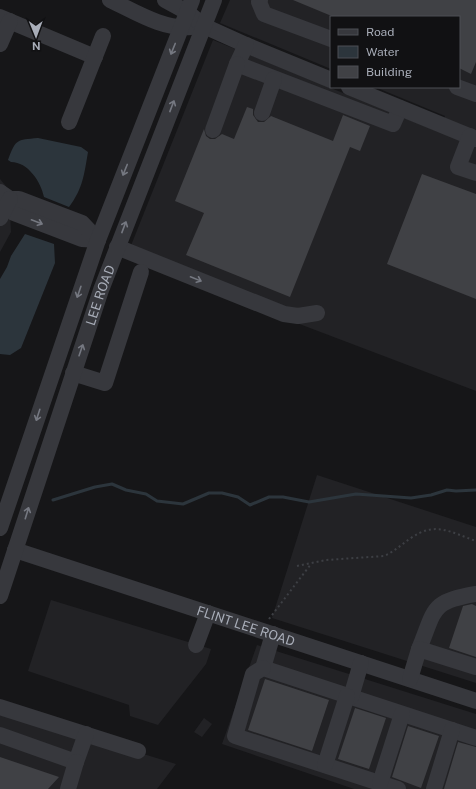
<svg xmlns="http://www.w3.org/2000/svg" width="476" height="789" font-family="'Public Sans',sans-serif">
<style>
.built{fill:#222225}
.water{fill:#2c353c}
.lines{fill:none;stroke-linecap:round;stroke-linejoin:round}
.stream{stroke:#2c353c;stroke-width:3}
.building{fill:#404145}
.path{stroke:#3d3f44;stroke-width:2;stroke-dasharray:2 3;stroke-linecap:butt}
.minor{stroke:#37383d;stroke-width:16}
.oneway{stroke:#757881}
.labels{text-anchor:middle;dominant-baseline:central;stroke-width:4;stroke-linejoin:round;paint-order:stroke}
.street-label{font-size:13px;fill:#a8adb8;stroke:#111113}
</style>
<rect width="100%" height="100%" fill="#161618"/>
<!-- built -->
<path class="built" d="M 230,0 L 476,0 L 476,391 L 126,258 L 213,40 L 439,132 L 445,116 L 375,87 L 459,87 L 459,17 L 331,17 L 331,69 L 220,23 Z
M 0,179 L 9,190 L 11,232 L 0,252 Z
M 317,475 L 476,527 L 476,683 L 272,618 Z
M 51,600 L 211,649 L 206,664 L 158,725 L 130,716 L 129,705 L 28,671 Z
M 257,645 L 476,714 L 476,789 L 354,789 L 222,744 Z
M 0,710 L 176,764 L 157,789 L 0,789 Z
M 204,718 L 212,724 L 202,737 L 194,732 Z"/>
<!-- water -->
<path class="water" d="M 38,138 L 81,147 L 88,152 C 84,175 83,188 69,207 L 44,197 C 41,182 28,162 11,162 L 8,160 C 16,139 16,140 38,138 Z
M 25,234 L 54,244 L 55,263 L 21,348 L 10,355 L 0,354 L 0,279 L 7,267 L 11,256 Z"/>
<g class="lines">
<!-- stream -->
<path class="stream" d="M 53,500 L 95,487 L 112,484 L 126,490 L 146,494 L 157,501 L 183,504 L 209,493 L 222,493 L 238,497 L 250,505 L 269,497 L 283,497 L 309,502 L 356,494 L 411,498 L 431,495 L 447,490 L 456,491 L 476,490"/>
</g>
<!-- building -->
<path class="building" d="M 293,0 L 476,0 L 476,62 L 471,74 L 459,68 L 459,17 L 334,17 Z
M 247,107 L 253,109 L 253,115 L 258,122 L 264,122 L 271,116 L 333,141 L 343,115 L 370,126 L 360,151 L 350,147 L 290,297 L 186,255 L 204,213 L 175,201 L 204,129 L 206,136 L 210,139 L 215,139 L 222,134 L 234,139 Z
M 422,174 L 476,194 L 476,299 L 387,264 Z
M 472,604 L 476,606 L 476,657 L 449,648 L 463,606 Z
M 265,679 L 329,700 L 312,751 L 248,730 Z
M 355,708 L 386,718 L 369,769 L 338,759 Z
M 408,726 L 439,736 L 421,788 L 392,777 Z
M 458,742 L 476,747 L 476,789 L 444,789 Z
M 0,757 L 59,777 L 48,789 L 0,789 Z"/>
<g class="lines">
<!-- path -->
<path class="path" d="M 297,566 L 326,560 L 384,556 C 394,552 402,544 411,538 C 435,521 450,532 476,541
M 269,619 L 311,564"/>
<!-- minor -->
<g class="minor">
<path d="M 110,0 C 134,11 163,30 191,27"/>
<path d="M 165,0 L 187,12 L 204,26 L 246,45 L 331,80"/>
<path d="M 260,0 L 259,2 L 264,14 L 331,39"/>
<path d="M 0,17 L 95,57"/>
<path d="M 0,44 L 10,21"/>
<path d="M 246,45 L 237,64 L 393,124 L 400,108"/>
<path d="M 349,87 L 476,139"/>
<path d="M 457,87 L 476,94"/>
<path d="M 262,113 L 274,79"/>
<path d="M 69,122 L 103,36"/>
<path d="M 213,130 L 237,64"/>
<path d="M 470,136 L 458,167 L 476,173"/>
<path d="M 0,192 L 10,199 L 14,213 L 82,239 L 98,240"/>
<path d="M 10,199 L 19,199 L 82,223 L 98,240"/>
<path d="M 0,218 L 10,199"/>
<path d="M 117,247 L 284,314 L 298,316 L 317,313"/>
<path d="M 73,373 L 105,383 L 141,272"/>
<path d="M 0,528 L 98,240 L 192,0"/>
<path id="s1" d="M 15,550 L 476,701"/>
<path id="s2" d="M 0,596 L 101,290 L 214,0"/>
<path d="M 273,634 L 263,668 L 476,738"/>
<path d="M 196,645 L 208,613"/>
<path d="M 419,649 C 436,608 430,602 476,594"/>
<path d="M 263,668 L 253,674 L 235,736 L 398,789"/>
<path d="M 410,679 L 419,649 L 476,667"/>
<path d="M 351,697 L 361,663"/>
<path d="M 0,707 L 138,751"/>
<path d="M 0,735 L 76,762 L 86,734"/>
<path d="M 325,765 L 347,696"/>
<path d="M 380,783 L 402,714"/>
<path d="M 68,789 L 76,762"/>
<path d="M 434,789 L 452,730"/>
</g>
</g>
<!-- one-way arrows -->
<defs><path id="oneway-shaft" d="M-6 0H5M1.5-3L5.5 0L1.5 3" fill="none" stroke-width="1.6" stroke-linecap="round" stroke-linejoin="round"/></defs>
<g class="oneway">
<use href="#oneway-shaft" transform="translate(173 49) rotate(112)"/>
<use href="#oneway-shaft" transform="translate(172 106) rotate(-69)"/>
<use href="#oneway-shaft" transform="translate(125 170) rotate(112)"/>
<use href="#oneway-shaft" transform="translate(37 222) rotate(21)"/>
<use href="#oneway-shaft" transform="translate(124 227) rotate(-69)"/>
<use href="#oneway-shaft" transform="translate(196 279) rotate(22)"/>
<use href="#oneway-shaft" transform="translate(79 292) rotate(109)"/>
<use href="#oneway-shaft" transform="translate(81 350) rotate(-71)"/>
<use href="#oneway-shaft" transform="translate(38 415) rotate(108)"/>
<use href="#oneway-shaft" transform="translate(27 513) rotate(-73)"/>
</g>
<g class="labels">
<!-- street labels -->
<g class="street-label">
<text stroke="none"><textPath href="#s2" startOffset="317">LEE ROAD</textPath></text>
<text stroke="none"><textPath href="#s1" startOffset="243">FLINT LEE ROAD</textPath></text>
</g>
</g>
<!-- legend -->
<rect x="330" y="16" width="130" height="72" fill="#111113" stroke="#4d4f55"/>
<rect x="338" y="29" width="20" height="6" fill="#37383d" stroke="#4d4f55"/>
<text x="366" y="36" font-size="12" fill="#a8adb8">Road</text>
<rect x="338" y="46" width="20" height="12" fill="#2c353c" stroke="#4d4f55"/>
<text x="366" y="56" font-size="12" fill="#a8adb8">Water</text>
<rect x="338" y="66" width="20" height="12" fill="#404145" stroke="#4d4f55"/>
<text x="366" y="76" font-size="12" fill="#a8adb8">Building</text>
<!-- north arrow -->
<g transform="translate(36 36) rotate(179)" stroke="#111113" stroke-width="3" paint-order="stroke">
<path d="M0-3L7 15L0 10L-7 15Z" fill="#a8adb8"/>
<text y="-6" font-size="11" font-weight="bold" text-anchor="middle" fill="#a8adb8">N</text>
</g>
</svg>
